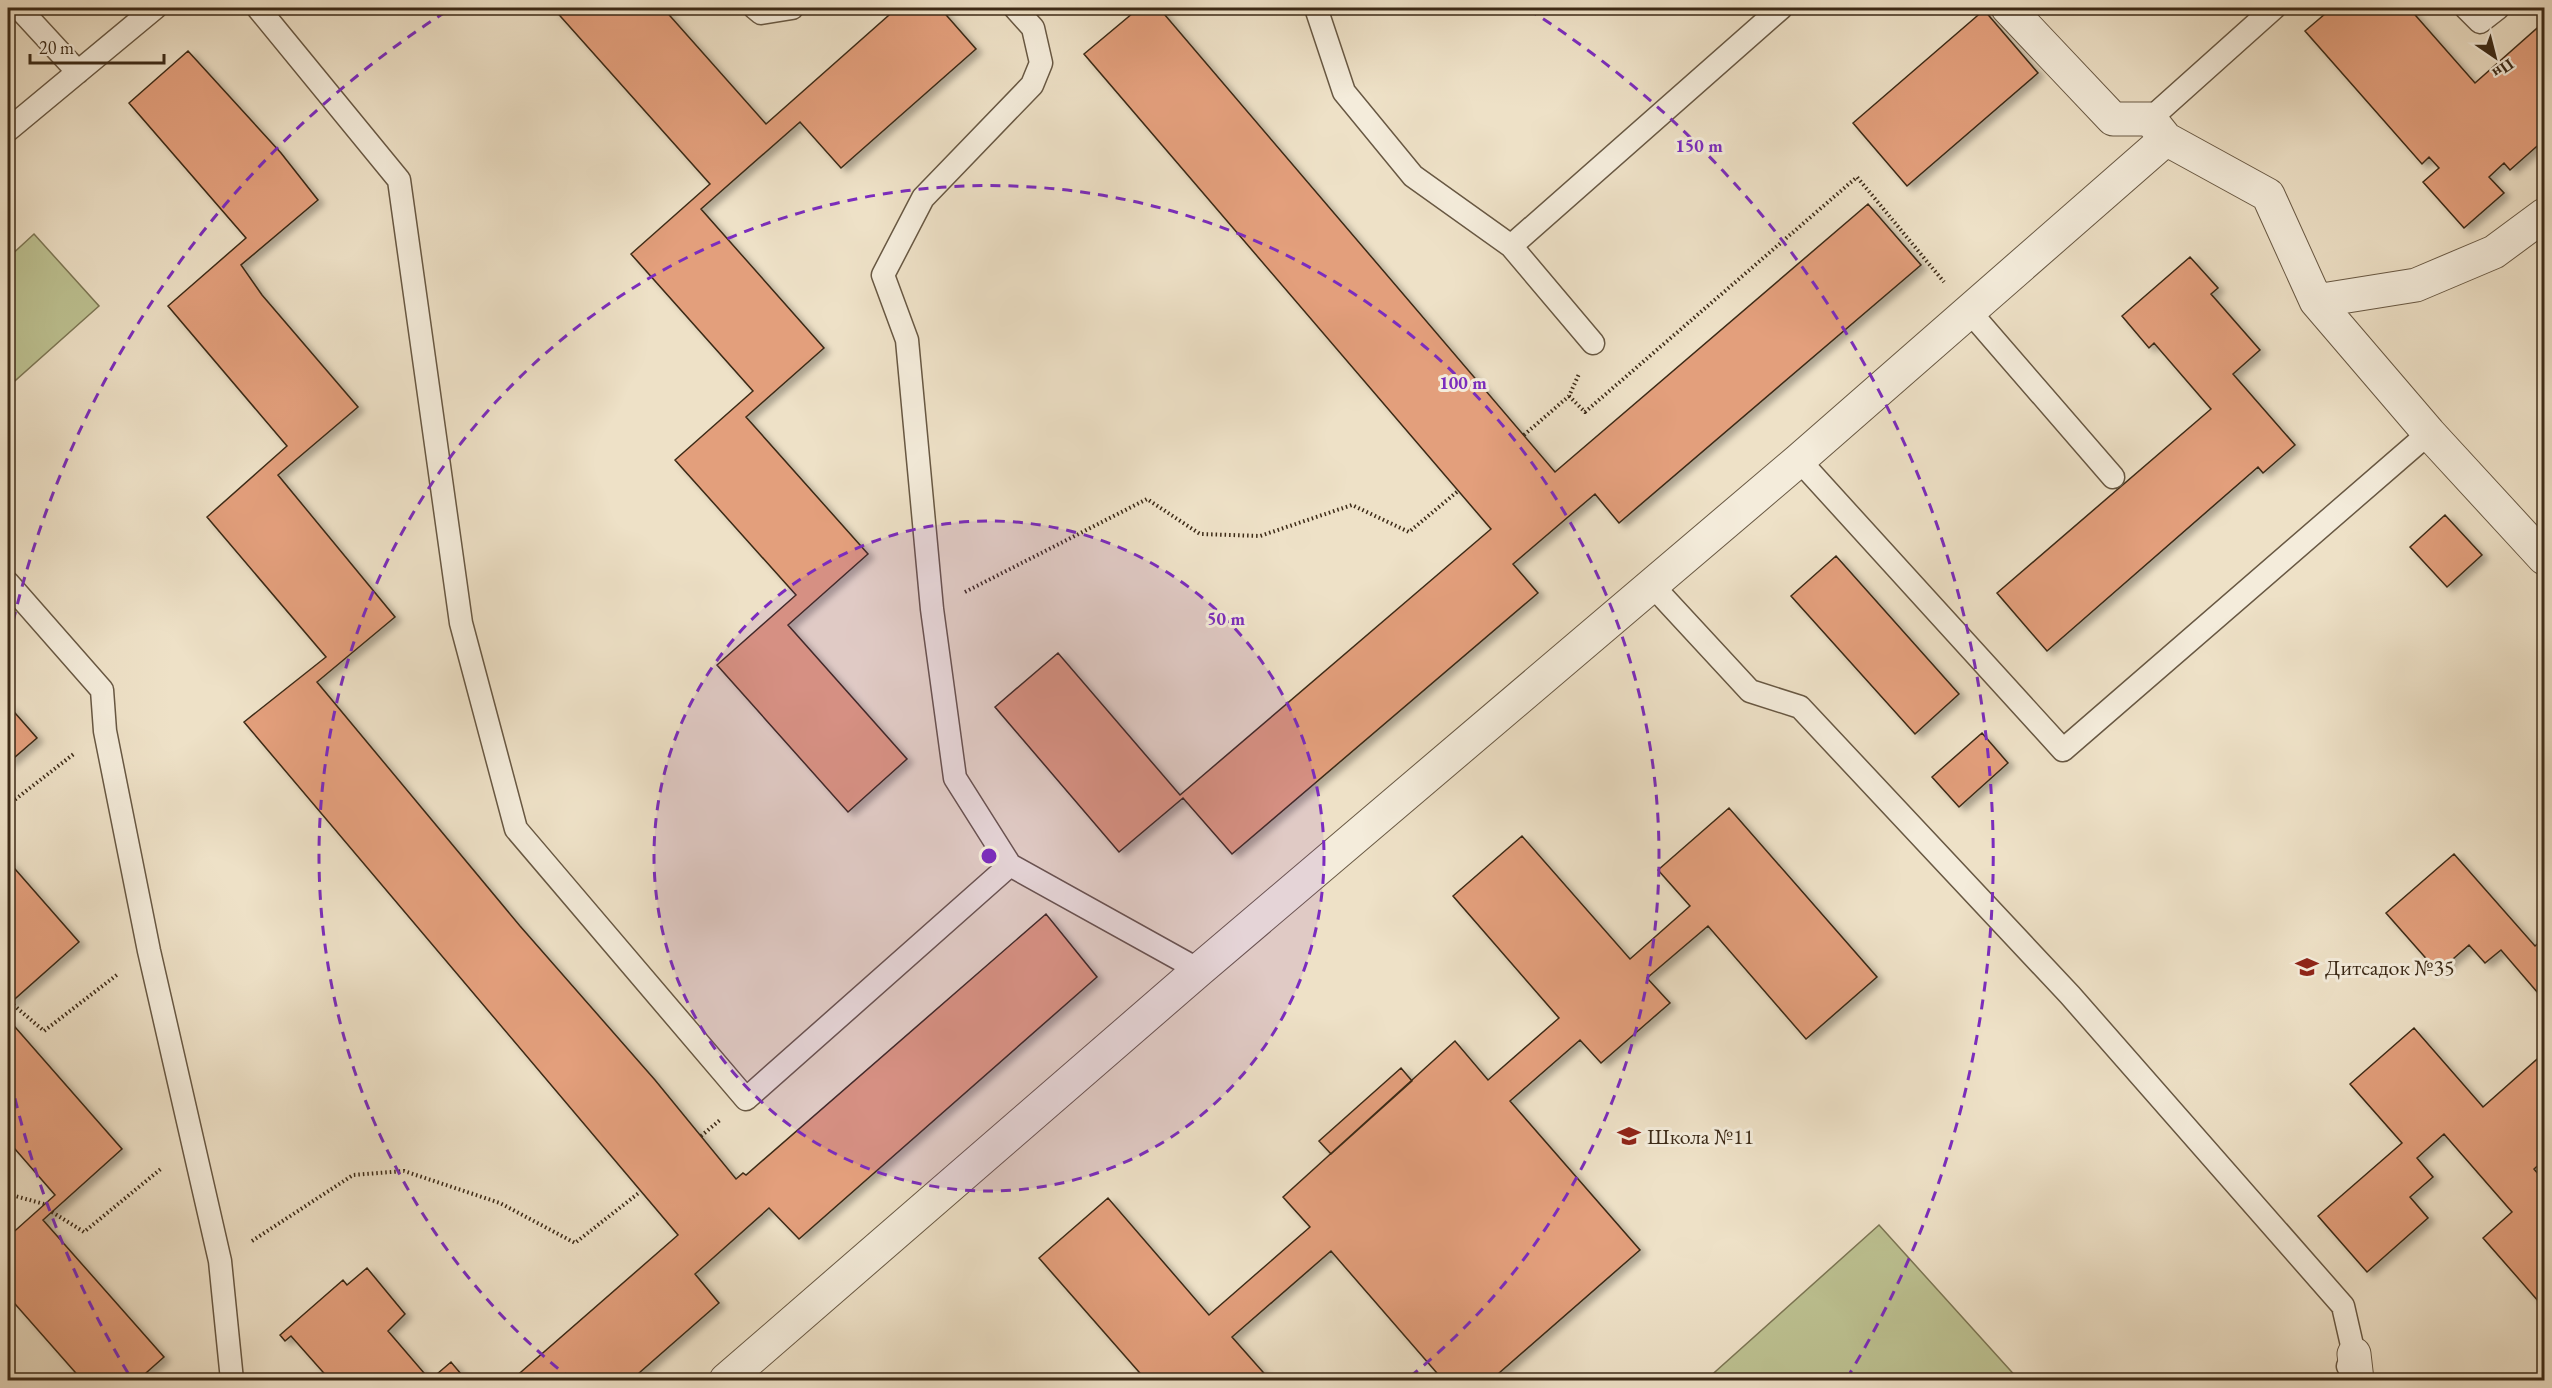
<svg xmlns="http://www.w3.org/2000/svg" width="2552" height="1388" font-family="'EB Garamond',serif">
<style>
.green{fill:#bdc292;stroke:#7c7654;stroke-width:1.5}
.building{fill:#e39f7b;stroke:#3c2a17;stroke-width:1.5;filter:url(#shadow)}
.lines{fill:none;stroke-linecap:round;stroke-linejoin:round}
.service-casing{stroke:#685843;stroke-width:25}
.minor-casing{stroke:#685843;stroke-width:35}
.path{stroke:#3c2a17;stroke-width:4;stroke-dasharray:1.5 3;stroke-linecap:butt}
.service{stroke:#f4ecdb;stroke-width:22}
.minor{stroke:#f4ecdb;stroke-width:33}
.ring{fill:none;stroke:#7b2cbf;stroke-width:3;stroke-dasharray:10 8}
.labels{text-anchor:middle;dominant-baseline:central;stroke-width:6;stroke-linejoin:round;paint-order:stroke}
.poi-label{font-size:22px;fill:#3c2a17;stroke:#f4ecdb;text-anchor:start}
.centre{fill:#7b2cbf;stroke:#f4ecdb;stroke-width:3}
.ring-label{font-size:18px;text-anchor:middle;font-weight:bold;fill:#7b2cbf;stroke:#f4ecdb;stroke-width:6;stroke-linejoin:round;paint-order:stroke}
</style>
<defs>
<filter id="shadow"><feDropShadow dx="6" dy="4" stdDeviation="3" flood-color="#0004"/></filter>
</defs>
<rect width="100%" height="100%" fill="#eee1c7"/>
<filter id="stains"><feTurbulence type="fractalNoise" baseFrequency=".00333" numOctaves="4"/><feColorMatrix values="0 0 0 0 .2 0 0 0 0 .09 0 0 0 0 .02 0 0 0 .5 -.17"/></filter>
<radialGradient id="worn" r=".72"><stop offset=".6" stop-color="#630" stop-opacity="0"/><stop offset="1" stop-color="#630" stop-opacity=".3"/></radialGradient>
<!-- green -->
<path class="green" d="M 34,234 L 99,306 L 8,387 L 8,258 Z
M 1879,1225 L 2019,1380 L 1706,1380 Z"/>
<!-- building -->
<path class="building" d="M 553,8 L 663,8 L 766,124 L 897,8 L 940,8 L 976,49 L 841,168 L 800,122 L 701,209 L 824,348 L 746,417 L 868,554 L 788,625 L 907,759 L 848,812 L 717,665 L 796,595 L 675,460 L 753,391 L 631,254 L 710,184 Z
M 1139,8 L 1159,8 L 1555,472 L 1868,204 L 1921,265 L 1619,523 L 1595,494 L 1513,564 L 1538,593 L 1232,854 L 1183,798 L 1119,852 L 995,707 L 1058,653 L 1180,795 L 1491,529 L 1084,54 Z
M 2332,8 L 2409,8 L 2475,83 L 2544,22 L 2544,140 L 2510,170 L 2504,163 L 2489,177 L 2504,193 L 2464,228 L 2423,182 L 2439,168 L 2429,157 L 2422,164 L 2305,31 Z
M 1984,10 L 2038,73 L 1907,186 L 1853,123 Z
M 188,51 L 281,153 L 318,200 L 241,265 L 262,295 L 358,407 L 278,475 L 395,617 L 317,682 L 520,926 L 655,1080 L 736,1179 L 743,1173 L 746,1175 L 1046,914 L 1097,977 L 799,1239 L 769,1208 L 695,1274 L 719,1303 L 631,1380 L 513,1379 L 678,1235 L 244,722 L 326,657 L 207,517 L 287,446 L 168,306 L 246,238 L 129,103 Z
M 2190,257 L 2218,288 L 2211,294 L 2260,350 L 2233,374 L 2295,445 L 2263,473 L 2258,467 L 2047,651 L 1997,593 L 2211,409 L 2154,343 L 2149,348 L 2122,316 Z
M 2445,515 L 2482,555 L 2447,587 L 2410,547 Z
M 1836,556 L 1959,694 L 1915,734 L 1791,596 Z
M 8,705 L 37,738 L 8,763 Z
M 1982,733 L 2008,763 L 1959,807 L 1932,777 Z
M 1729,808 L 1877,977 L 1806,1039 L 1708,926 L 1647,978 L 1670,1003 L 1601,1063 L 1580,1040 L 1510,1101 L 1640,1250 L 1491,1380 L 1443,1380 L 1331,1251 L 1232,1337 L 1270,1380 L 1146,1380 L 1039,1258 L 1108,1198 L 1209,1315 L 1310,1227 L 1283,1197 L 1455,1041 L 1488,1080 L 1559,1018 L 1453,896 L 1522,836 L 1630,959 L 1690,906 L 1658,870 Z
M 2454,854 L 2535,946 L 2544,938 L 2544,1000 L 2501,950 L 2485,963 L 2469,945 L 2438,972 L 2386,913 Z
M 8,861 L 79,942 L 8,1005 L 8,987 L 13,983 L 8,977 Z
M 8,1019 L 122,1149 L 43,1220 L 164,1357 L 138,1380 L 82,1380 L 8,1296 L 8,1237 L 55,1195 L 8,1141 Z
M 2414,1028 L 2483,1107 L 2544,1053 L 2544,1160 L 2534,1169 L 2544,1181 L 2544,1298 L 2539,1302 L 2483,1238 L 2512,1212 L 2444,1134 L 2417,1158 L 2433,1177 L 2410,1197 L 2428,1218 L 2367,1272 L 2318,1216 L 2402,1143 L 2350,1084 Z
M 1401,1068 L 1412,1081 L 1331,1154 L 1319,1141 Z
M 367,1268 L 405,1314 L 388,1331 L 430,1380 L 451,1362 L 466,1380 L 330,1380 L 291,1336 L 285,1341 L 280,1335 L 343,1280 L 347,1285 Z"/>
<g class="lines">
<!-- service casing -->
<g class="service-casing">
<path id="service" d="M 19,8 L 78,72
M 258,8 L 399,180 L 461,623 L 516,829 L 746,1099 L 1010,865 L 1199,970
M 755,8 L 761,13 L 792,8
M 1316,8 L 1344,92 L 1413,176 L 1511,246 L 1781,8
M 2466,8 L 2480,22 L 2498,8
M 2150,119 L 2274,8
M 8,130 L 155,8
M 1511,246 L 1593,343
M 1970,312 L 2113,477
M 1799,460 L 2063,750 L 2429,433
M 8,583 L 102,690 L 105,731 L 149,951 L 220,1261 L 232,1380
M 1651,584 L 1750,691 L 1800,707 L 2070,995 L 2343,1306 L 2354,1354 L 2348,1366
M 1010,865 L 955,778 L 932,609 L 907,340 L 883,275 L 923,198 L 1032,85 L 1041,63 L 1033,28 L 1015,8"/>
</g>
<!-- minor casing -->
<g class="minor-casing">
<path id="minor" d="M 2008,8 L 2113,119 L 2150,119 L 2166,139 L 2268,195 L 2316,301 L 2416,285 L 2494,252 L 2544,215
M 2316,301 L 2429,433 L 2544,558
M 2354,1354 L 2357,1380
M 726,1380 L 1199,970 L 1799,460 L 2166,139"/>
</g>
<!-- path -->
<path class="path" d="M 1569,396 L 1585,412 L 1857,177 L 1944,282
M 1524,435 L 1569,396 L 1579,374
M 965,592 L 1147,499 L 1200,534 L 1260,536 L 1352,505 L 1409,532 L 1458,491
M 8,805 L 75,753
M 10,1002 L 44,1031 L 118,974
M 701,1136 L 720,1120
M 8,1194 L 44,1204
M 52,1212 L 84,1232 L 162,1168
M 252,1241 L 353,1175 L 404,1171 L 500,1203 L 575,1243 L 640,1192"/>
<!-- service -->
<use href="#service" class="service"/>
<!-- minor -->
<use href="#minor" class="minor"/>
</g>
<!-- distance rings -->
<circle cx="989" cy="856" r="335" fill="#7b2cbf" fill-opacity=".12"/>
<g class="ring">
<circle cx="989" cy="856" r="335"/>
<path d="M572 1380A670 670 0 1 1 1406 1380"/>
<path d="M128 1373A1004 1004 0 0 1 9 1073M9 639A1004 1004 0 0 1 450 9M1528 9A1004 1004 0 0 1 1850 1373"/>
</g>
<!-- icons -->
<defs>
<g id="school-bare" transform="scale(1.8)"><path d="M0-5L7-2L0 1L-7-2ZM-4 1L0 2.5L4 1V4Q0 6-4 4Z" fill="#8f2418" stroke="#f4ecdb" stroke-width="2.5" paint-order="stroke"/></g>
</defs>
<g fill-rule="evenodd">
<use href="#school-bare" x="2307" y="967"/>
<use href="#school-bare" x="1629" y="1136"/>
</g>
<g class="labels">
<!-- poi labels -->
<g class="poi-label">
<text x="2325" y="967">Дитсадок №35</text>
<text x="1647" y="1136">Школа №11</text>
</g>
</g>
<circle cx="989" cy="856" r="9" class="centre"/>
<g class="ring-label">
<text x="1699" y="152">150 m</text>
<text x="1463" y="389">100 m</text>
<text x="1226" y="625">50 m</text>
</g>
<!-- margin -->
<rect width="2552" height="1388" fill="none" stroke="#eee1c7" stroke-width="30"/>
<rect x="9" y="9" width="2534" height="1370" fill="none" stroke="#3c2a17" stroke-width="3"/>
<rect x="15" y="15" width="2522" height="1358" fill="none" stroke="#3c2a17" stroke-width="1.5"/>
<!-- north arrow -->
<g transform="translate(2495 57) rotate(145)" stroke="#f4ecdb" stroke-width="4.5" paint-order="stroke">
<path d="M0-4.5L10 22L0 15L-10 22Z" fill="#3c2a17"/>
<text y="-9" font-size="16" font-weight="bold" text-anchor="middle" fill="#3c2a17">Пн</text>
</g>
<!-- scale -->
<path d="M30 54v9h134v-9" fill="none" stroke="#3c2a17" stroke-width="3"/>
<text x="39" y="54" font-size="18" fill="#3c2a17" stroke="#f4ecdb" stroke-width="4.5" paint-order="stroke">20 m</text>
<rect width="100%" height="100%" filter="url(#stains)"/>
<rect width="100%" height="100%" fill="url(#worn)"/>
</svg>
